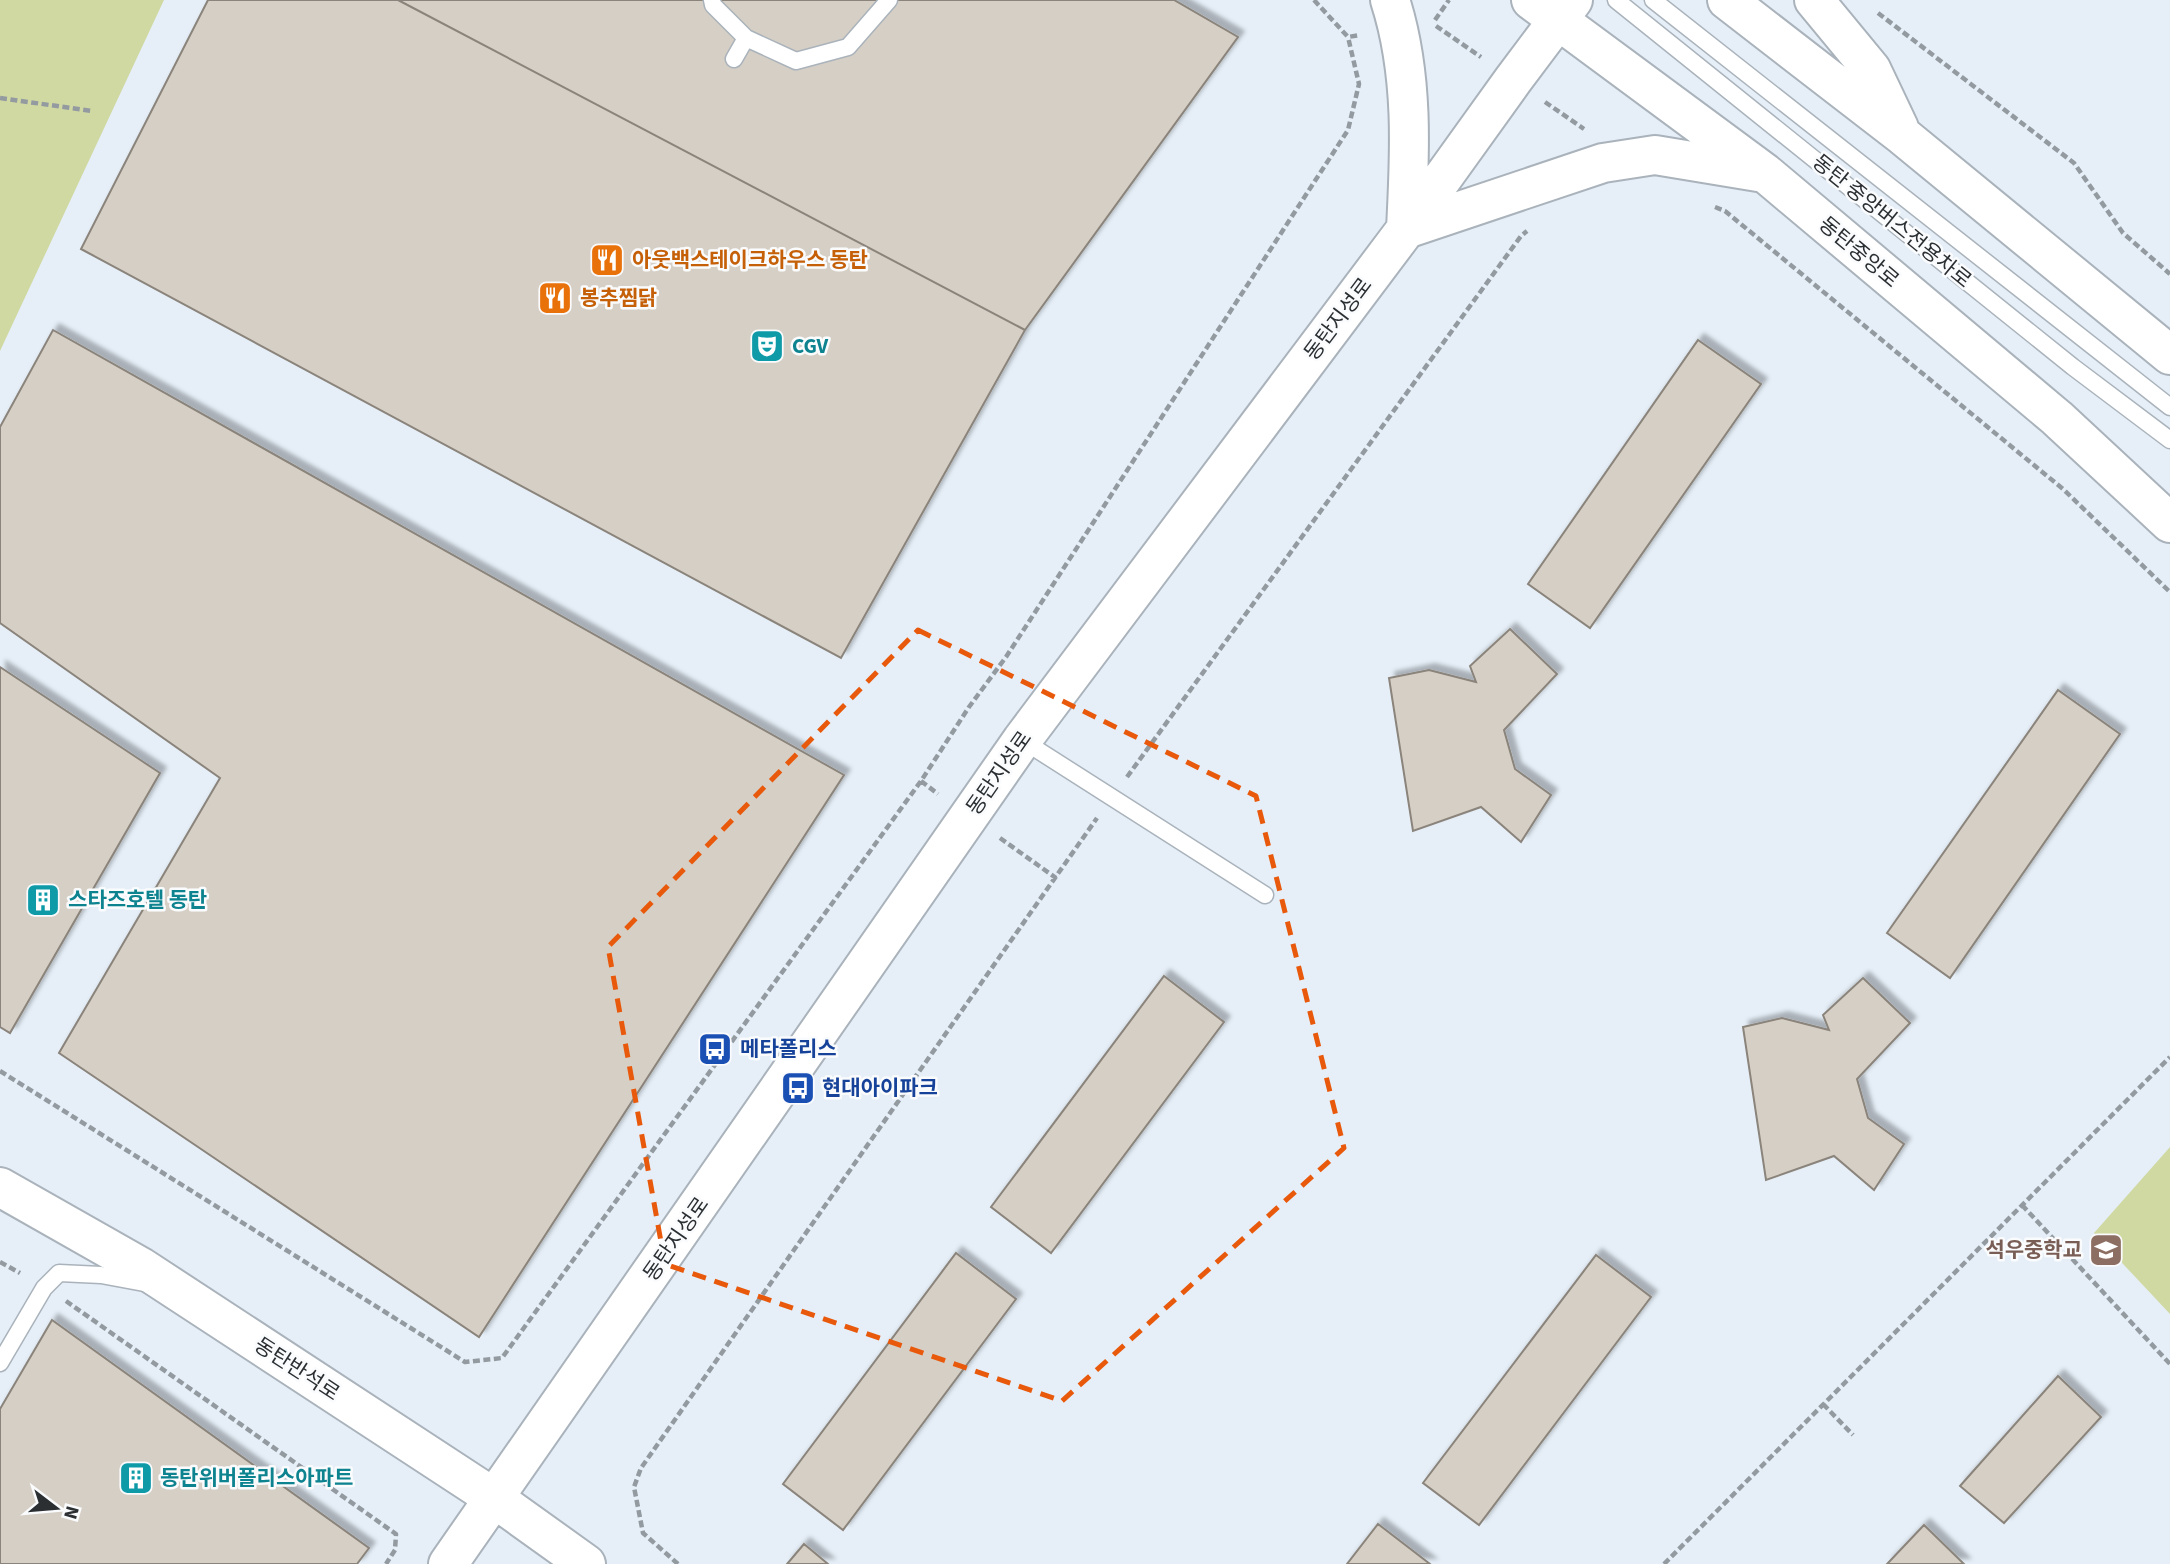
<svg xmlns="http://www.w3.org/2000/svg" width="2170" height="1564" font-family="'Source Sans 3','Noto Sans KR',sans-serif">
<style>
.green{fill:#d0d9a2}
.building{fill:#d6cfc5;stroke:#8a847b;stroke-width:2;filter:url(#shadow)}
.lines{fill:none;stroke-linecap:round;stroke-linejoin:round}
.service-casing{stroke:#aab3bb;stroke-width:19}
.tertiary-casing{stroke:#aab3bb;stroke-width:42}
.path{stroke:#939aa0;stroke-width:4.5;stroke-dasharray:7 3.5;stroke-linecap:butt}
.service{stroke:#fff;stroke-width:16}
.tertiary{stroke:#fff;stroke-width:38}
.marked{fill:none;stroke:#e8590c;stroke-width:5;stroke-dasharray:14 9;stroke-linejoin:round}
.labels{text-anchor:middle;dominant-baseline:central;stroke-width:5;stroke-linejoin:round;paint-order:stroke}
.street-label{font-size:21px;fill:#2b2f32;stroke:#fafbfd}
.food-label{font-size:21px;font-weight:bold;fill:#c56008;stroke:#fafbfd;text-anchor:start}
.culture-label{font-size:21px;font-weight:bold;fill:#0d838f;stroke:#fafbfd;text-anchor:start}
.transit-label{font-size:21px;font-weight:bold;fill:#164399;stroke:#fafbfd;text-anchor:start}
.education-label{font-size:21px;font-weight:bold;fill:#785e54;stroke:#fafbfd;text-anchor:end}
</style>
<defs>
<filter id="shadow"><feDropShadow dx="6" dy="-6" stdDeviation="2" flood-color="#0004"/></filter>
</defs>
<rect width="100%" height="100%" fill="#e6eff8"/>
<!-- green -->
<path class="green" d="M 0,0 L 164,0 L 0,351 Z
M 2170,1147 L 2170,1314 L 2094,1233 Z"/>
<!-- building -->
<path class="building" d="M 208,0 L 398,0 L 1025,330 L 841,658 L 81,249 Z
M 398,0 L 1174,0 L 1238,37 L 1025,330 Z
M 53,330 L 844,775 L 479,1337 L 59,1053 L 220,778 L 0,623 L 0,427 Z
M 1698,340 L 1761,384 L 1590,628 L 1528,584 Z
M 1510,629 L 1557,674 L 1504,730 L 1515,769 L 1551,795 L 1521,842 L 1481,807 L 1413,831 L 1389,678 L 1429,670 L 1476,682 L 1470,666 Z
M 0,667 L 160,773 L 10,1033 L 0,1027 Z
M 2058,690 L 2120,734 L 1950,978 L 1887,933 Z
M 1164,976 L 1224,1022 L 1051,1253 L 991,1207 Z
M 1863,978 L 1910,1023 L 1857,1079 L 1868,1118 L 1904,1144 L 1874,1190 L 1834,1156 L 1766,1180 L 1743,1027 L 1782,1018 L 1829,1030 L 1823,1015 Z
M 956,1253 L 1016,1299 L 843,1530 L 783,1484 Z
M 1596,1255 L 1651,1297 L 1479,1525 L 1423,1483 Z
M 52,1320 L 369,1548 L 357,1564 L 0,1564 L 0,1409 Z
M 2058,1376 L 2101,1417 L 2004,1523 L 1960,1486 Z
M 1378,1524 L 1430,1564 L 1347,1564 Z
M 1924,1525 L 1964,1564 L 1887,1564 Z
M 804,1544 L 828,1564 L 787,1564 Z"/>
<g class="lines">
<!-- service casing -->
<g class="service-casing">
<path id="service" d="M 712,0 L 713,5 L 746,38 L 796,61 L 848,47 L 889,0
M 1616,0 L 2073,367 L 2170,440
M 1653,0 L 2170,407
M 734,59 L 746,38
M 1022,740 L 1265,895
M 0,1363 L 44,1288 L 59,1273 L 101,1275 L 144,1283"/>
</g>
<!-- tertiary casing -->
<g class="tertiary-casing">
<path id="tertiary" d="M 1390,0 C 1414,74 1410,153 1406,229 L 1603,163 L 1655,155 L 1758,172
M 1531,0 L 1765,173 L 2057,418 L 2170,523
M 1727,0 L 1903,136 L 2170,355
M 1814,0 L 1871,69 L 1899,128
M 0,1187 L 141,1267 L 494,1498 L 586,1564
M 448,1564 L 1022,740 L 1406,229 L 1513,80 L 1573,0"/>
</g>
<!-- path -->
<path class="path" d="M 1314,0 L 1348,37 L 1360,35
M 1878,13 L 2074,163 L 2123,233 L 2170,274
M 1435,20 L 1449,0
M 1436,26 L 1481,57
M 0,98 L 92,111
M 1545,102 L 1584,129
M 1715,207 L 1725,211 L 2063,489 L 2170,592
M 1127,777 L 1521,236 L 1527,231
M 921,781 L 938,794
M 1000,838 L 1056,878
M 0,1071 L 465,1362 L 502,1358 L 921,781 L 969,707 L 1006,657 L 1348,130 L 1359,84 L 1348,37
M 2022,1205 L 2170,1364
M 0,1262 L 20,1273
M 66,1301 L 396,1534 L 395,1550 L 386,1564
M 1823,1404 L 1853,1435
M 678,1564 L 643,1533 L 634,1487 L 641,1468 L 1097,818
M 1664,1564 L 2170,1057"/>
<!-- service -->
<use href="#service" class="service"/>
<!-- tertiary -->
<use href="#tertiary" class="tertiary"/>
</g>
<!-- marked area -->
<path class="marked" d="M 918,630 L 1256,796 L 1344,1148 L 1062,1401 L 665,1264 L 608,947 Z"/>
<!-- icons -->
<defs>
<g id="restaurant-square" transform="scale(1.75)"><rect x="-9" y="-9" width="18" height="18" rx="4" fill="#e8710a" stroke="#fafbfd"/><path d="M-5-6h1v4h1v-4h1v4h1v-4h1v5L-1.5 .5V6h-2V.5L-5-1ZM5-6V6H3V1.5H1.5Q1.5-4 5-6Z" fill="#fff"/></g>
<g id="theatre-square" transform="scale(1.75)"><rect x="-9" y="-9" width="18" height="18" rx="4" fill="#0f9aa8" stroke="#fafbfd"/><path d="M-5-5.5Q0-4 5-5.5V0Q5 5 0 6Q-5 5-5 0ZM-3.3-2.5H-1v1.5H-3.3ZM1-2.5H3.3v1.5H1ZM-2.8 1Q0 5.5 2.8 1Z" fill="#fff"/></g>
<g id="building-square" transform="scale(1.75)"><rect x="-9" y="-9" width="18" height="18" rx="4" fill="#0f9aa8" stroke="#fafbfd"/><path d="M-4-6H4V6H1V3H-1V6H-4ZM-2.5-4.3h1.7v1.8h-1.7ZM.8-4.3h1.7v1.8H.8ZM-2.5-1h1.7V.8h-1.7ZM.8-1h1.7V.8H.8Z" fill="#fff"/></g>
<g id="bus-square" transform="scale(1.75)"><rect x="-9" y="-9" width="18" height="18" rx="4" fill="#1a4fb4" stroke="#fafbfd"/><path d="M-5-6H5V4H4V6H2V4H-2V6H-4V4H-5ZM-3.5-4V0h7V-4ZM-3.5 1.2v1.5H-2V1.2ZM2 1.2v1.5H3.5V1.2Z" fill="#fff"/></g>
<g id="school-square" transform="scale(1.75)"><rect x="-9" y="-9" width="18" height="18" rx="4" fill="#8d6e63" stroke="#fafbfd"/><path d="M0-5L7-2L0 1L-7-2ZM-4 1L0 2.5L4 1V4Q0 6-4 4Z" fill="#fff"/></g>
</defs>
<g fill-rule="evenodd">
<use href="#restaurant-square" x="607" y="260"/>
<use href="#restaurant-square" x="555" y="298"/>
<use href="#theatre-square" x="767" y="346"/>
<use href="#building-square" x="43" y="900"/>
<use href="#bus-square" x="715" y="1049"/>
<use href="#bus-square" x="798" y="1088"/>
<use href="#school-square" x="2106" y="1250"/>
<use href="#building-square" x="136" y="1478"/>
</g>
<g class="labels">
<!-- street labels -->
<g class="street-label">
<text transform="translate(1892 221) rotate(39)">동탄 중앙버스전용차로</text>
<text transform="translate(1859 252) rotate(40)">동탄중앙로</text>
<text transform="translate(1338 319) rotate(-53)">동탄지성로</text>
<text transform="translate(999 773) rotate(-55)">동탄지성로</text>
<text transform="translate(676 1239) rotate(-55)">동탄지성로</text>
<text transform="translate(297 1369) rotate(33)">동탄반석로</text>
</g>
<!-- food labels -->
<g class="food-label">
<text x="632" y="260">아웃백스테이크하우스 동탄</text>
<text x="580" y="298">봉추찜닭</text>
</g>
<!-- culture labels -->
<g class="culture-label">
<text x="792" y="346">CGV</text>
<text x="68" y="900">스타즈호텔 동탄</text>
<text x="160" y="1478">동탄위버폴리스아파트</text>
</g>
<!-- transit labels -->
<g class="transit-label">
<text x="740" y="1049">메타폴리스</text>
<text x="822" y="1088">현대아이파크</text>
</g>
<!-- education labels -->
<g class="education-label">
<text x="2082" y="1250">석우중학교</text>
</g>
</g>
<!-- north arrow -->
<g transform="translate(56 1508) rotate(106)" stroke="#fafbfd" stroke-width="5" paint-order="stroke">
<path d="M0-5L12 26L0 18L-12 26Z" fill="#2b2f32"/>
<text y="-10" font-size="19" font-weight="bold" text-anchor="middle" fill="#2b2f32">N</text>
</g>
</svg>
